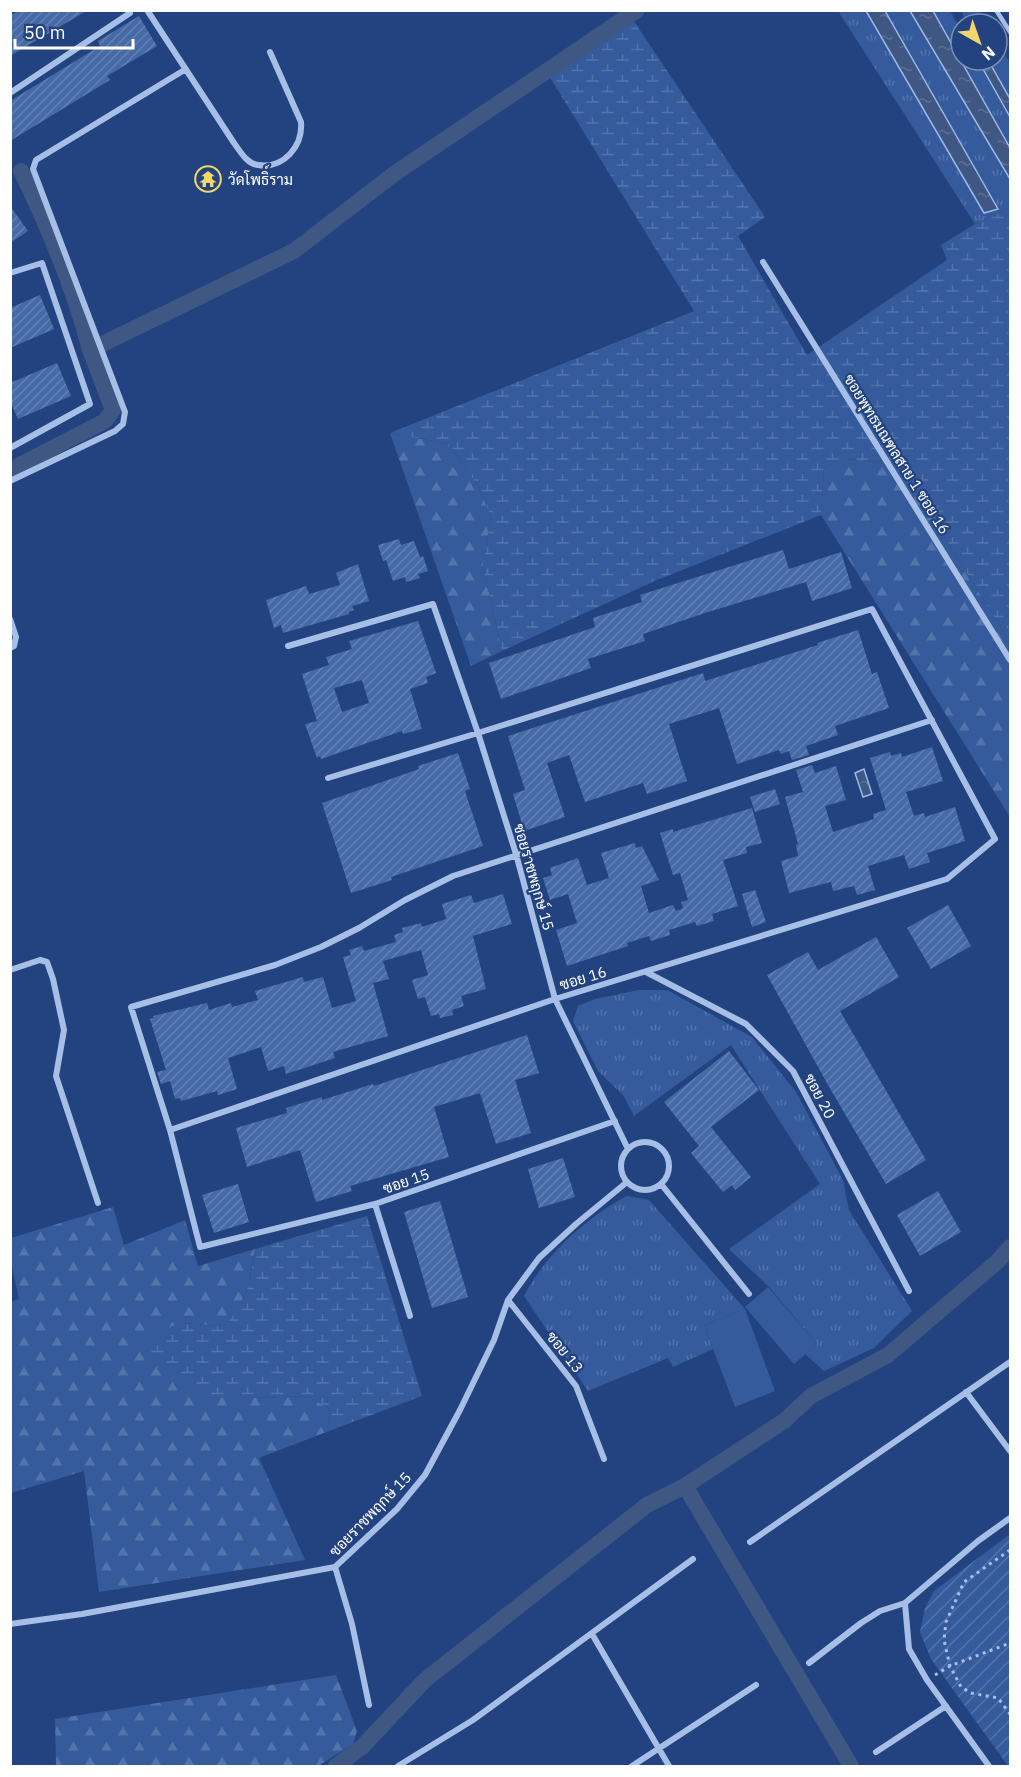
<svg xmlns="http://www.w3.org/2000/svg" width="1021" height="1777" font-family="'IBM Plex Sans',Sarabun,sans-serif">
<style>
.grass{fill:url(#grass-tufts)}
.forest{fill:url(#forest-firs)}
.wetland{fill:url(#wetland-marsh)}
.park{fill:#355b9c}
.garden{fill:url(#garden-furrows)}
.water{fill:url(#water-ripples);stroke:#9bb8e8;stroke-width:1.5}
.lines{fill:none;stroke-linecap:round;stroke-linejoin:round}
.canal{stroke:#3f5883;stroke-width:16}
.building{fill:url(#building-hatch);fill-rule:evenodd}
.path{stroke:#a7bfe7;stroke-width:3;stroke-dasharray:3 4.5;stroke-linecap:butt}
.service{stroke:#a7bfe7;stroke-width:4.5}
.minor{stroke:#a7bfe7;stroke-width:6}
.labels{text-anchor:middle;dominant-baseline:central;stroke-width:4.5;stroke-linejoin:round;paint-order:stroke}
.poi-label{font-size:15px;fill:#fff;stroke:#22437f;text-anchor:start}
.street-label{font-size:15px;fill:#fff;stroke:#22437f}
</style>
<defs>
<pattern id="grass-tufts" width="24" height="20" patternUnits="userSpaceOnUse" patternTransform="scale(1.5)"><rect width="24" height="20" fill="#355b9c"/><path d="M3 7l-1-3M5 7V3M7 7l1-3M15 17l-1-3M17 17v-4M19 17l1-3" fill="none" stroke="#5374ab"/></pattern>
<pattern id="forest-firs" width="22" height="20" patternUnits="userSpaceOnUse" patternTransform="scale(1.5)"><rect width="22" height="20" fill="#355b9c"/><path d="M5 1l3.5 6h-7zM16 11l3.5 6h-7z" fill="#5374ab"/></pattern>
<pattern id="wetland-marsh" width="20" height="14" patternUnits="userSpaceOnUse" patternTransform="scale(1.5)"><rect width="20" height="14" fill="#355b9c"/><path d="M1 5h8M5 5V1M11 12h8M15 12V8" fill="none" stroke="#5374ab"/></pattern>
<pattern id="garden-furrows" width="10" height="10" patternUnits="userSpaceOnUse" patternTransform="scale(1.5)"><rect width="10" height="10" fill="#355b9c"/><path d="M-1 1l2-2M0 10L10 0M9 11l2-2" fill="none" stroke="#5374ab"/></pattern>
<pattern id="water-ripples" width="26" height="14" patternUnits="userSpaceOnUse" patternTransform="scale(1.5)"><rect width="26" height="14" fill="#3f5883"/><path d="M2 4q2-2 4 0t4 0M15 11q2-2 4 0t4 0" fill="none" stroke="#5c7196"/></pattern>
<pattern id="building-hatch" width="6" height="6" patternUnits="userSpaceOnUse" patternTransform="scale(1.5)"><rect width="6" height="6" fill="#466aa6"/><path d="M-1 1l2-2M0 6l6-6M5 7l2-2" fill="none" stroke="#6280b3"/></pattern>
</defs>
<rect width="100%" height="100%" fill="#22437f"/>
<!-- grass -->
<path class="grass" d="M 838,11 L 866,11 L 984,213 L 998,208 L 885,11 L 910,11 L 1010,179 L 1010,208 L 975,224 Z
M 933,11 L 950,11 L 961,30 L 961,60 Z
M 961,11 L 978,11 L 986,24 L 968,24 Z
M 997,42 L 1010,63 L 1010,99 L 988,60 L 997,60 Z
M 961,60 L 978,60 L 1010,117 L 1010,148 Z
M 639,990 L 667,990 L 752,1037 L 796,1092 L 843,1180 L 849,1210 L 912,1311 L 874,1348 L 824,1371 L 805,1354 L 817,1344 L 770,1288 L 729,1249 L 820,1184 L 731,1045 L 634,1116 L 623,1095 L 598,1071 L 573,1021 L 578,1006 L 595,999 Z
M 627,1196 L 649,1200 L 745,1309 L 704,1325 L 713,1349 L 673,1367 L 668,1358 L 588,1391 L 524,1296 C 544,1256 587,1217 627,1196 Z"/>
<!-- forest -->
<path class="forest" d="M 390,433 L 449,444 L 478,486 L 491,516 L 483,566 L 502,651 L 471,666 Z
M 846,459 L 898,463 L 1010,642 L 1010,817 L 821,515 L 824,468 Z
M 113,1207 L 124,1245 L 185,1220 L 198,1266 L 255,1249 L 248,1288 L 237,1312 L 223,1326 L 179,1323 L 251,1398 L 308,1396 L 330,1409 L 329,1431 L 259,1458 L 305,1560 L 99,1592 L 84,1471 L 11,1493 L 10,1302 L 19,1299 L 11,1262 L 11,1238 Z
M 336,1675 L 357,1731 L 353,1744 L 318,1766 L 56,1766 L 55,1719 Z"/>
<!-- wetland -->
<path class="wetland" d="M 621,11 L 627,11 L 765,217 L 738,236 L 807,355 L 947,260 L 941,245 L 975,224 L 1010,208 L 1010,642 L 898,463 L 846,459 L 824,468 L 821,515 L 657,580 L 502,651 L 483,566 L 491,516 L 478,486 L 449,444 L 390,433 L 694,311 L 543,66 Z
M 367,1216 L 422,1396 L 329,1431 L 330,1409 L 308,1396 L 251,1398 L 208,1395 L 185,1386 L 145,1359 L 152,1336 L 179,1323 L 223,1326 C 249,1302 249,1283 255,1249 Z"/>
<!-- park -->
<path class="park" d="M 768,1287 L 817,1344 L 794,1364 L 745,1307 Z
M 745,1309 L 775,1391 L 735,1407 L 704,1325 Z"/>
<!-- garden -->
<path class="garden" d="M 1010,1534 L 1010,1766 L 1008,1766 L 931,1659 L 920,1632 L 925,1608 L 934,1591 Z"/>
<!-- water -->
<path class="water" d="M 866,11 L 885,11 L 998,209 L 984,213 Z
M 910,11 L 933,11 L 1010,148 L 1010,179 Z
M 978,60 L 988,60 L 1010,99 L 1010,117 Z
M 864,769 L 872,794 L 863,797 L 855,773 Z"/>
<g class="lines">
<!-- canal -->
<path class="canal" d="M 21,171 C 49,228 74,289 90,350
M 10,470 L 105,421 L 113,410 L 90,350 L 294,251 L 394,174 L 637,10
M 685,1486 L 851,1766
M 336,1766 L 362,1747 L 425,1680 L 647,1505 L 685,1486 L 784,1421 L 811,1396 L 888,1355 L 998,1261 L 1010,1247"/>
</g>
<!-- building -->
<path class="building" d="M 20,10 L 88,10 L 10,56 L 10,16 Z
M 139,16 L 157,46 L 107,76 L 110,80 L 10,141 L 10,101 L 100,46 L 98,41 Z
M 10,206 L 28,231 L 10,243 Z
M 40,295 L 54,329 L 10,348 L 10,308 Z
M 57,363 L 71,396 L 18,419 L 10,401 L 10,383 Z
M 399,539 L 401,545 L 414,541 L 420,557 L 423,556 L 428,571 L 418,574 L 420,578 L 406,582 L 405,577 L 393,581 L 386,560 L 383,561 L 378,545 Z
M 783,550 L 789,569 L 841,552 L 852,588 L 812,601 L 806,582 L 705,613 L 643,634 L 645,641 L 588,659 L 591,668 L 501,699 L 489,663 L 595,627 L 593,618 L 642,602 L 640,595 Z
M 358,564 L 369,601 L 352,606 L 354,610 L 349,612 L 349,614 L 283,633 L 281,625 L 274,628 L 266,600 L 306,586 L 309,594 L 340,585 L 336,573 Z
M 418,621 L 436,673 L 426,677 L 428,683 L 410,689 L 422,729 L 403,734 L 402,731 L 321,759 L 320,756 L 317,758 L 305,724 L 317,721 L 302,674 L 329,665 L 326,657 L 352,649 L 349,641 ZM 362,680 L 369,703 L 342,712 L 334,688 Z
M 858,630 L 872,674 L 877,672 L 889,708 L 835,726 L 838,735 L 806,746 L 809,755 L 792,760 L 789,751 L 781,754 L 779,750 L 737,764 L 719,708 L 669,724 L 687,781 L 647,794 L 643,783 L 585,802 L 569,755 L 547,763 L 565,817 L 524,831 L 513,794 L 525,790 L 508,736 L 703,673 L 705,681 L 818,645 L 817,643 Z
M 932,747 L 943,781 L 906,792 L 914,816 L 924,813 L 925,817 L 955,807 L 965,841 L 927,853 L 930,862 L 909,869 L 904,855 L 868,866 L 875,890 L 857,895 L 854,886 L 833,891 L 831,882 L 789,893 L 781,861 L 798,856 L 796,845 L 798,844 L 785,797 L 803,792 L 796,770 L 812,765 L 815,773 L 836,766 L 846,800 L 825,806 L 833,832 L 874,819 L 873,814 L 886,810 L 870,758 L 890,752 L 891,756 L 901,753 L 902,757 Z
M 458,753 L 470,789 L 465,791 L 483,846 L 391,877 L 392,880 L 351,893 L 322,803 L 419,769 L 418,766 Z
M 775,789 L 780,804 L 755,812 L 750,797 Z
M 752,808 L 762,843 L 746,847 L 747,853 L 723,860 L 738,906 L 712,914 L 714,921 L 697,926 L 695,922 L 669,930 L 670,935 L 651,941 L 649,936 L 627,943 L 628,946 L 567,966 L 556,930 L 577,923 L 568,894 L 550,900 L 543,878 L 552,875 L 550,868 L 578,858 L 587,885 L 609,878 L 601,853 L 635,843 L 636,848 L 642,846 L 659,880 L 641,886 L 649,913 L 673,905 L 676,911 L 683,908 L 681,902 L 688,900 L 680,873 L 673,875 L 660,833 L 673,829 L 673,832 Z
M 755,890 L 766,922 L 752,927 L 742,894 Z
M 503,894 L 512,924 L 473,936 L 486,989 L 461,996 L 464,1006 L 452,1010 L 453,1015 L 440,1018 L 439,1014 L 431,1016 L 425,997 L 418,999 L 412,980 L 428,975 L 421,950 L 383,961 L 389,979 L 373,983 L 388,1036 L 333,1052 L 335,1058 L 286,1074 L 284,1066 L 268,1071 L 261,1047 L 228,1058 L 237,1089 L 218,1095 L 217,1091 L 181,1101 L 180,1098 L 175,1099 L 170,1081 L 161,1084 L 157,1072 L 166,1070 L 150,1019 L 154,1018 L 153,1016 L 207,1003 L 209,1010 L 231,1003 L 232,1007 L 258,1000 L 255,991 L 303,977 L 304,982 L 323,977 L 332,1008 L 356,1001 L 343,957 L 351,955 L 349,950 L 362,946 L 364,951 L 396,942 L 394,935 L 403,932 L 402,928 L 421,923 L 422,927 L 446,919 L 442,904 L 471,895 L 474,903 Z
M 948,905 L 971,946 L 931,969 L 907,928 Z
M 876,937 L 899,977 L 840,1011 L 926,1160 L 886,1184 L 828,1085 L 767,975 L 808,952 L 818,970 Z
M 527,1035 L 539,1073 L 515,1080 L 531,1133 L 496,1144 L 480,1093 L 434,1107 L 449,1157 L 350,1186 L 352,1191 L 316,1202 L 300,1150 L 247,1167 L 236,1128 L 287,1113 L 286,1108 L 322,1097 L 322,1100 L 373,1084 L 374,1086 Z
M 729,1051 L 759,1090 L 711,1127 L 751,1177 L 735,1190 L 732,1185 L 723,1192 L 691,1153 L 699,1146 L 664,1102 Z
M 563,1158 L 575,1197 L 539,1208 L 528,1169 Z
M 238,1184 L 249,1222 L 214,1233 L 202,1195 Z
M 938,1191 L 961,1232 L 920,1256 L 897,1215 Z
M 440,1201 L 468,1297 L 432,1308 L 404,1212 Z"/>
<g class="lines">
<!-- path -->
<path class="path" d="M 1010,1550 L 964,1582 L 946,1622 L 944,1640 L 950,1666 L 961,1687 L 971,1693 L 998,1698 L 1010,1714
M 935,1675 L 950,1666 L 1010,1643"/>
<!-- service -->
<path class="service" d="M 996,10 L 1010,32"/>
<!-- minor -->
<path class="minor" d="M 147,10 L 234,143 C 240,151 247,164 258,165 C 284,169 303,146 301,122 L 270,52
M 10,93 L 130,13
M 763,262 L 1010,660
M 10,273 L 42,263 L 90,404 L 10,448
M 10,481 L 115,431 L 123,424 L 125,412 L 33,169 L 36,160 L 186,69
M 10,619 L 16,637 L 14,646 L 10,648
M 288,646 L 433,604 L 478,733 L 516,854 L 555,999 L 628,1149
M 10,970 L 40,960 L 47,962 L 53,979 L 64,1030 L 56,1076 L 98,1203
M 646,972 L 746,1024 L 793,1071 L 909,1291
M 615,1121 L 375,1204 L 200,1247 L 170,1130 L 131,1007 L 275,965 L 321,947 L 359,928 L 405,900 L 453,876 L 932,720
M 170,1130 L 555,999 L 947,879 L 995,839 L 872,609 L 478,733 L 328,778
M621 1166a24 24 0 1 1 48 0a24 24 0 1 1-48 0Z
M 661,1184 L 749,1294
M 375,1204 L 410,1316
M 508,1300 L 576,1386 L 604,1459
M 966,1392 L 1010,1451
M 750,1542 L 1010,1362
M 335,1567 L 352,1624 L 369,1705
M 10,1624 L 82,1614 L 335,1567 L 397,1509 L 425,1475 L 460,1410 L 494,1340 L 508,1300 L 539,1258 L 576,1224 L 627,1182
M 592,1634 L 669,1766
M 809,1663 L 861,1623 L 880,1611 L 905,1603
M 876,1752 L 946,1706
M 398,1766 L 473,1720 L 693,1559
M 632,1766 L 756,1685
M 989,1766 L 927,1680 L 909,1649 L 905,1603 L 978,1541 L 1010,1518"/>
</g>
<!-- icons -->
<defs>
<g id="temple-ring" transform="scale(1.35)"><circle r="9.5" fill="#22437f" stroke="#f2d669" stroke-width="1.5"/><path d="M0-6L5-2H3V0L6.5 2.5H4V6H1.5V3h-3V6H-4V2.5H-6.5L-3 0V-2H-5Z" fill="#f2d669"/></g>
</defs>
<g fill-rule="evenodd">
<use href="#temple-ring" x="208" y="179"/>
</g>
<g class="labels">
<!-- poi labels -->
<g class="poi-label">
<text x="228" y="179">วัดโพธิ์ราม</text>
</g>
<!-- street labels -->
<g class="street-label">
<text transform="translate(897 454) rotate(58)">ซอยพุทธมณฑลสาย 1 ซอย 16</text>
<text transform="translate(534 877) rotate(74)">ซอยราชพฤกษ์ 15</text>
<text transform="translate(583 978) rotate(-17)">ซอย 16</text>
<text transform="translate(820 1096) rotate(62)">ซอย 20</text>
<text transform="translate(406 1181) rotate(-19)">ซอย 15</text>
<text transform="translate(565 1352) rotate(51)">ซอย 13</text>
<text transform="translate(370 1514) rotate(-46)">ซอยราชพฤกษ์ 15</text>
</g>
</g>
<!-- border -->
<rect width="1021" height="1777" fill="none" stroke="#ffffff" stroke-width="24"/>
<!-- north arrow -->
<g transform="translate(979 42) rotate(140)"><circle r="28" fill="#22437f" stroke="#7a8eb2" stroke-width="1.5"/>
<path d="M0-4.5L10 22L0 15L-10 22Z" fill="#f2d669"/>
<text y="-9" font-size="16" font-weight="bold" text-anchor="middle" fill="#ffffff">N</text>
</g>
<!-- scale -->
<path d="M15 39v9h118v-9" fill="none" stroke="#ffffff" stroke-width="3"/>
<text x="24" y="39" font-size="18" fill="#ffffff" stroke="#22437f" stroke-width="4.5" paint-order="stroke">50 m</text>
</svg>
